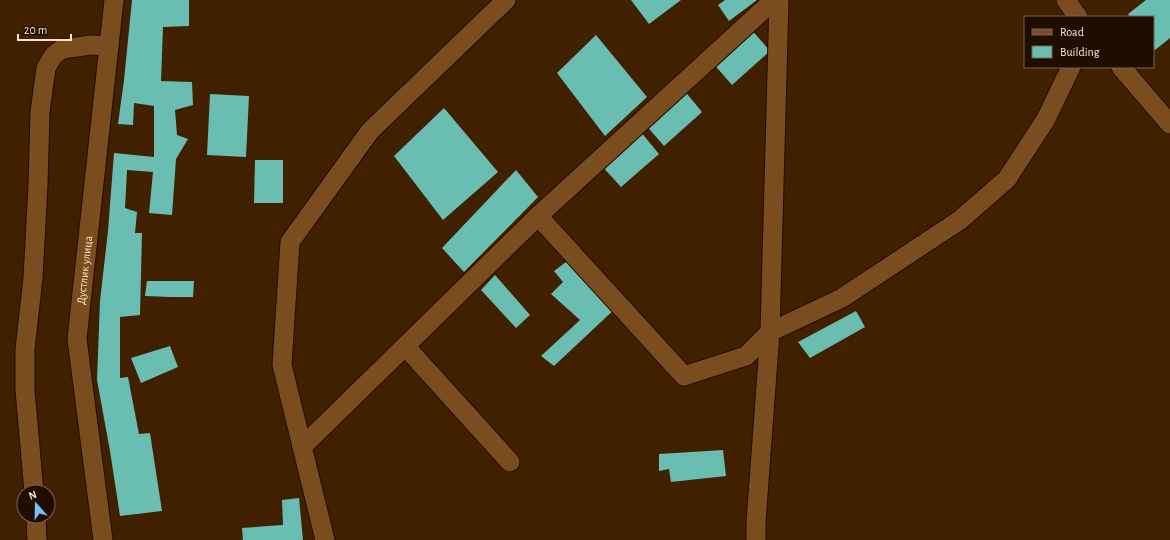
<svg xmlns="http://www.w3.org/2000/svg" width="1170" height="540" font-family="'Alegreya Sans',sans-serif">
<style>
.building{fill:#69beb1}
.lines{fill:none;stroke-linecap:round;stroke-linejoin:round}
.minor-casing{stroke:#210b00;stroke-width:21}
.minor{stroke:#7a4d1f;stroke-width:19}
.labels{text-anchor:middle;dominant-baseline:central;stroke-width:4;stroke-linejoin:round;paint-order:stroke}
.street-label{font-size:12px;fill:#fee3cc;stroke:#1f0d00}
</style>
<rect width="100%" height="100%" fill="#412000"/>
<!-- building -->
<path class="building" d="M 132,0 L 189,0 L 189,26 L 163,27 L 161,81 L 192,82 L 193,105 L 175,110 L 177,135 L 188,139 L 176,159 L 172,215 L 149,213 L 153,172 L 127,170 L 125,208 L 137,212 L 135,233 L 142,233 L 140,315 L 120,317 L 120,378 L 128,377 L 139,434 L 150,433 L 162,511 L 120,516 L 110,451 L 97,380 L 100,301 L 108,231 L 114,153 L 154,157 L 154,106 L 134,103 L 133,125 L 118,124 L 124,80 Z
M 631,0 L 681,0 L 649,24 Z
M 725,0 L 757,0 L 729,21 L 718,5 Z
M 1146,0 L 1170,0 L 1170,38 L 1155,50 L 1153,48 L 1153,17 L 1130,17 L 1128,14 Z
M 750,28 L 770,51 L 732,85 L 712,62 Z
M 596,35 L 647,97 L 605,136 L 557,73 Z
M 683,89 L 702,112 L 664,146 L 644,123 Z
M 210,94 L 249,96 L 246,157 L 207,155 Z
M 444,108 L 498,172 L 443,220 L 394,156 Z
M 640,131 L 659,154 L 621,187 L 601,165 Z
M 255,160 L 283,160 L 283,203 L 254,203 Z
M 516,170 L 538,197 L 464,272 L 442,248 Z
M 570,259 L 618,306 L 554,366 L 541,356 L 580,320 L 551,294 L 563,282 L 554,271 Z
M 495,275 L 530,315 L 516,328 L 481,290 Z
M 147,281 L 194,281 L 193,297 L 170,297 L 145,296 Z
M 856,311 L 865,327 L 810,358 L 798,342 Z
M 170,346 L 178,367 L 141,383 L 131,358 Z
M 723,450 L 726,476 L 671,482 L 669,469 L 659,471 L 659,454 Z
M 299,498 L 303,540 L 243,540 L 242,528 L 283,525 L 282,500 Z"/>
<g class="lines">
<!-- minor casing -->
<g class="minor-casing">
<g id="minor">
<path d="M 779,0 L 770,332 L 842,298 L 960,220 L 1007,179 L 1046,119 L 1071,67"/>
<path d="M 1066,0 L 1078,17"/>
<path d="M 1121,67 L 1170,124"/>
<path d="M 770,332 L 746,356 L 684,376 L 538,216 L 774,0"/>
<path d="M 405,346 L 510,462"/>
<path d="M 302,447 L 538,216"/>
<path d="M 34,492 L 25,390 L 25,349 L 33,278 L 38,185 L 40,112 L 46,68 L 53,56 L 62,49 L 91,45 L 109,46"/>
<path d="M 36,516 L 37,540"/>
<path id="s1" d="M 103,540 L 77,339 L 114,0"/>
<path d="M 325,540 L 282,365 L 290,242 L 370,131 L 506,0"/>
<path d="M 756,540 L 756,522 L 770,332"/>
</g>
</g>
<!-- minor -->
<use href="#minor" class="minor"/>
</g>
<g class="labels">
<!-- street labels -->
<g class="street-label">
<text stroke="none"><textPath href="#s1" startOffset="272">Дустлик улица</textPath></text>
</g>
</g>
<!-- legend -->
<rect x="1024" y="16" width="130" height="52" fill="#1f0d00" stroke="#786352"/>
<rect x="1032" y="29" width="20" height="6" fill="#7a4d1f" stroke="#786352"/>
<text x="1060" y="36" font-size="12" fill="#fee3cc">Road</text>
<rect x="1032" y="46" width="20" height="12" fill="#69beb1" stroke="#786352"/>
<text x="1060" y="56" font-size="12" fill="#fee3cc">Building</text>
<!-- north arrow -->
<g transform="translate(36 504) rotate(340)"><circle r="19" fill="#1f0d00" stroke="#786352"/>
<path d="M0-3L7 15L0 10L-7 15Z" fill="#77c0f7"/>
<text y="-6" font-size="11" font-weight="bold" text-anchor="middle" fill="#fee3cc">N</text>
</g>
<!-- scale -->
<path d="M18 34v6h53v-6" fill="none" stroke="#fee3cc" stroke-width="2"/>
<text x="24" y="34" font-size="12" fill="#fee3cc" stroke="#1f0d00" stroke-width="3" paint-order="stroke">20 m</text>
</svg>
